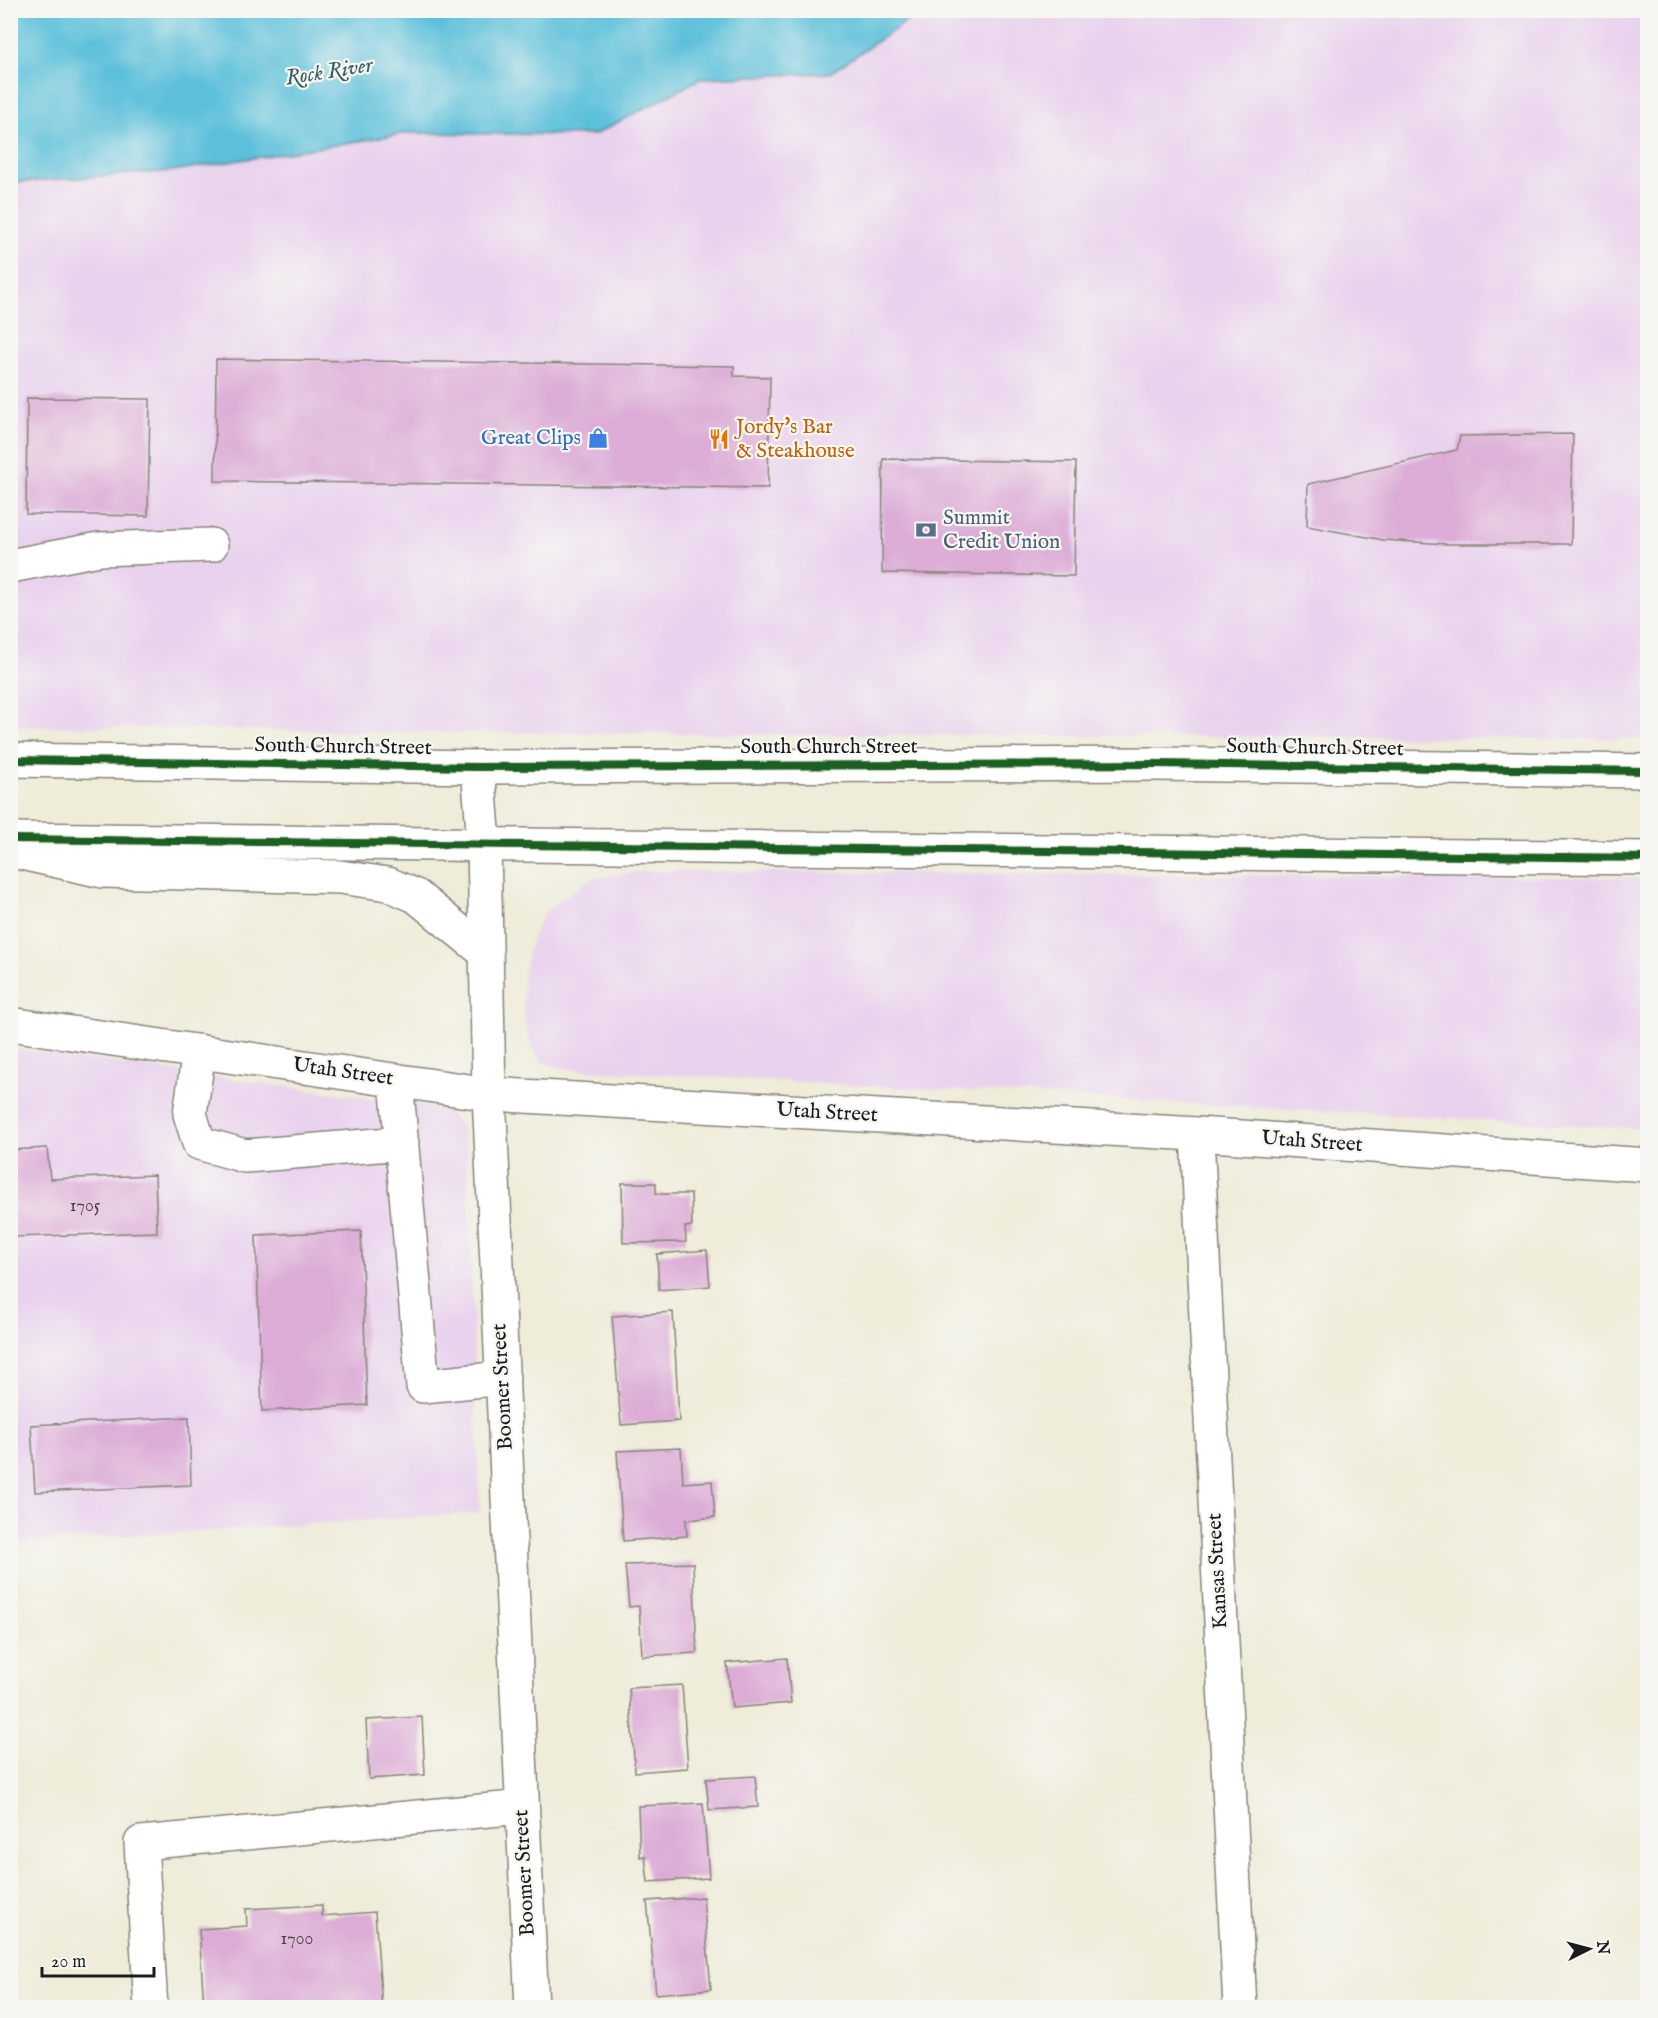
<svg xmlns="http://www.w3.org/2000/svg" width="1658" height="2018" font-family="'IM FELL English',serif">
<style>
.built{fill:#e9d2ed}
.water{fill:#5cc0da;stroke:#3c6e7b;stroke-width:1.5}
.building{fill:#dcacd6}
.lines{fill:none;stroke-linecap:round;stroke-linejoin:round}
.minor-casing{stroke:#86847a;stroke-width:36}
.major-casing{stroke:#86847a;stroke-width:36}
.minor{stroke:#fff;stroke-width:33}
.major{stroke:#fff;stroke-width:33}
.cycleway-casing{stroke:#f6f6f2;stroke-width:11}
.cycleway{stroke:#1b5e20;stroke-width:8}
.labels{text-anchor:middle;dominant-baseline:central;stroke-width:4.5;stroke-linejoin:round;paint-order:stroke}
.number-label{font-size:18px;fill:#4c404a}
.food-label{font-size:21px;fill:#c56008;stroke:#f6f6f2;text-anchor:start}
.shop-label{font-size:21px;fill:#366cbe;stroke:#f6f6f2;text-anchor:end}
.service-label{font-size:21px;fill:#4e5e75;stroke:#f6f6f2;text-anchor:start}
.street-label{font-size:21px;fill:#1c1c1c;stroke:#f6f6f2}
.water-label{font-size:22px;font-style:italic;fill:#365e68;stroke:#f6f6f2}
</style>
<rect width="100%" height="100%" fill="#f6f6f2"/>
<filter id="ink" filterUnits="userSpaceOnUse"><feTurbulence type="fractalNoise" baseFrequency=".0167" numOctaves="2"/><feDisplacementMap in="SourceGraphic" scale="12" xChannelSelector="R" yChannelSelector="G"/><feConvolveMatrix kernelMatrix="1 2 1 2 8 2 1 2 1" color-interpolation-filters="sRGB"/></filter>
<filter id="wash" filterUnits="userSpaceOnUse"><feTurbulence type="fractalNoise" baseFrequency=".008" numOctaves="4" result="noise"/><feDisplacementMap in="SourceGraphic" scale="24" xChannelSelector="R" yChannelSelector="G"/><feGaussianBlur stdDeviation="1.35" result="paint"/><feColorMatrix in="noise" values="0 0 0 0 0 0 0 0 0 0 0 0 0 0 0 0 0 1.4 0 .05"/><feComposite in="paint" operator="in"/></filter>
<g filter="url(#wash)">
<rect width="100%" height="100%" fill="#efecd9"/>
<!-- built -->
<path class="built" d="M 922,11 L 1647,11 L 1647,739 L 385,732 L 11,726 L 11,183 L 173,171 L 408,133 L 594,135 L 702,78 L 830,73 Z
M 645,871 L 1647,878 L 1647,1129 L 566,1069 L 543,1062 L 532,1048 L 526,1029 L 523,1004 L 524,971 L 532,937 L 545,911 L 590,879 Z
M 10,1048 L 418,1105 L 446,1111 L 462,1127 L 467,1151 L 480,1513 L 17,1543 L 19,1650 L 11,1649 Z"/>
<!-- water -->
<path class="water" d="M 11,10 L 922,10 L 922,11 L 830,73 L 702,78 L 594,135 L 408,133 L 173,171 L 11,183 Z"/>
<g id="blocks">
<!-- building -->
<path class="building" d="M 216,359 L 734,366 L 734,376 L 770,377 L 768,488 L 215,481 Z
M 27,398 L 150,399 L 148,516 L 26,514 Z
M 1573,434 L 1571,544 L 1447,544 L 1383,540 L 1307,526 L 1308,484 L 1457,450 L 1460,436 Z
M 883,459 L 1076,462 L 1074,576 L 882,573 Z
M 47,1148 L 50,1179 L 155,1175 L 157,1232 L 14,1237 L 10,1150 Z
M 622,1183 L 656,1183 L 656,1194 L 691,1194 L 692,1226 L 685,1227 L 686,1242 L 623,1243 Z
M 361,1231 L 367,1405 L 262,1411 L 256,1235 Z
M 707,1250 L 710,1286 L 659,1290 L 657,1254 Z
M 673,1312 L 679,1421 L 621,1425 L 612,1316 Z
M 189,1417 L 191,1485 L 35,1492 L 31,1425 Z
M 681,1448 L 683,1483 L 712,1481 L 715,1517 L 686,1520 L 687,1536 L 623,1541 L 617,1451 Z
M 693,1563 L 697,1653 L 642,1656 L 639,1606 L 629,1607 L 625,1565 Z
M 787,1658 L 791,1703 L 732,1708 L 727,1663 Z
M 682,1685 L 688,1768 L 635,1772 L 629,1688 Z
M 422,1717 L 425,1775 L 369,1779 L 366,1720 Z
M 755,1776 L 758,1807 L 709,1810 L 706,1779 Z
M 703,1803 L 709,1878 L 648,1882 L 645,1856 L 640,1857 L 638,1806 Z
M 703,1897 L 711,1989 L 656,1994 L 647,1901 Z
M 322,1905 L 322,1916 L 375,1912 L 382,2008 L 204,2008 L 199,1929 L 247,1926 L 246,1909 Z"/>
</g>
</g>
<g filter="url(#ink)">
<use href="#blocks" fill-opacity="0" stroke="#86847a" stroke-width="1.5"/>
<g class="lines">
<!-- minor casing -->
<g class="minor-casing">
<path id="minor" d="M 10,566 L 99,549 L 211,545
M 478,767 L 484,843 L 489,1094 L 532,2008
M 10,1024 L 489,1094 L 1197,1134 L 1648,1165
M 199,1051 L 190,1114 L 199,1143 L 245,1156 L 402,1143
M 396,1080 L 423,1386 L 503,1378
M 1197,1134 L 1240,2008
M 151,2008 L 141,1843 L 522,1807"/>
</g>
<!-- major casing -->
<g class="major-casing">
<path id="major" d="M 10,760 L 478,767 L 1156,764 L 1648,771
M 10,839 L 1648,858
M 21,853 L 102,871 L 340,877 L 388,884 L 416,896 L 486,953"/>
</g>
<!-- minor -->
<use href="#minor" class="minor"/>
<!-- major -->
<use href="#major" class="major"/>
<!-- cycleway casing -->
<g class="cycleway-casing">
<path id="cycleway" d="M 10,760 L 478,767 L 1156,764 L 1648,771
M 10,839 L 1648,858"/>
</g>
<!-- cycleway -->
<use href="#cycleway" class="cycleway"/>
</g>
</g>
<!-- icons -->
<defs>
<g id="shop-bare" transform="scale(1.62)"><path d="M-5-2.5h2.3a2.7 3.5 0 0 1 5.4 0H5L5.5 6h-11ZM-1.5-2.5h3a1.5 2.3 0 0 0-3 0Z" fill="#3f7fe0" stroke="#f6f6f2" stroke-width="2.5" paint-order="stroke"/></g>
<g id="restaurant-bare" transform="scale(1.62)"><path d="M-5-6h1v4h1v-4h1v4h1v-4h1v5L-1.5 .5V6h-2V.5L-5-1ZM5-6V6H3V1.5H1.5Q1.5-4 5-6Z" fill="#e8710a" stroke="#f6f6f2" stroke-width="2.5" paint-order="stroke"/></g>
<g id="bank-bare" transform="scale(1.62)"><path d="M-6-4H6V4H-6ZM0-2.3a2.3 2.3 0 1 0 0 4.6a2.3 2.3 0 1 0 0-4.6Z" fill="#5c6f8a" stroke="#f6f6f2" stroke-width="2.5" paint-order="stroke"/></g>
</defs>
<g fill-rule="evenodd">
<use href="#shop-bare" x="598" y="438"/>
<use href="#restaurant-bare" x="719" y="439"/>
<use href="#bank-bare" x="926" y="530"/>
</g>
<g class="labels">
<!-- number labels -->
<g class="number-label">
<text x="85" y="1206">1705</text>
<text x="297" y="1939">1700</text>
</g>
<!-- food labels -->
<g class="food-label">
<text x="736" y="427">Jordy's Bar<tspan x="736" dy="24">&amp; Steakhouse</tspan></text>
</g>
<!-- shop labels -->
<g class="shop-label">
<text x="581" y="438">Great Clips</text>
</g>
<!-- service labels -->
<g class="service-label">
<text x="943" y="518">Summit<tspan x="943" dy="24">Credit Union</tspan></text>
</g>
<!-- street labels -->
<g class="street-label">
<text transform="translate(343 747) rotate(1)">South Church Street</text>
<text x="829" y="747">South Church Street</text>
<text transform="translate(1315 748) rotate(1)">South Church Street</text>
<text transform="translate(343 1072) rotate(8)">Utah Street</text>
<text transform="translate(827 1113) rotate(3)">Utah Street</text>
<text transform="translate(1312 1142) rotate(4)">Utah Street</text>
<text transform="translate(503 1387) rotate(-93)">Boomer Street</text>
<text transform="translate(1218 1571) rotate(-93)">Kansas Street</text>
<text transform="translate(525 1873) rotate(-93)">Boomer Street</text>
</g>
<!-- water labels -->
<g class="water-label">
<text transform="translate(329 72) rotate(-9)">Rock River</text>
</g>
</g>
<!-- margin -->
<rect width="1658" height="2018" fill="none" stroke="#f6f6f2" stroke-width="36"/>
<!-- north arrow -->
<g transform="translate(1589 1949) rotate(84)" stroke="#f6f6f2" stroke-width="4.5" paint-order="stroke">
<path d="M0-4.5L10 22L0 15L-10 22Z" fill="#1c1c1c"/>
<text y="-9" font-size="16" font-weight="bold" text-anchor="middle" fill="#1c1c1c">N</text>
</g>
<!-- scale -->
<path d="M42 1967v9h112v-9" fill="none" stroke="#1c1c1c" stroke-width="3"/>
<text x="51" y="1967" font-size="18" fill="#1c1c1c" stroke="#f6f6f2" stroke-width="4.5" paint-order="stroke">20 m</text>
</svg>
